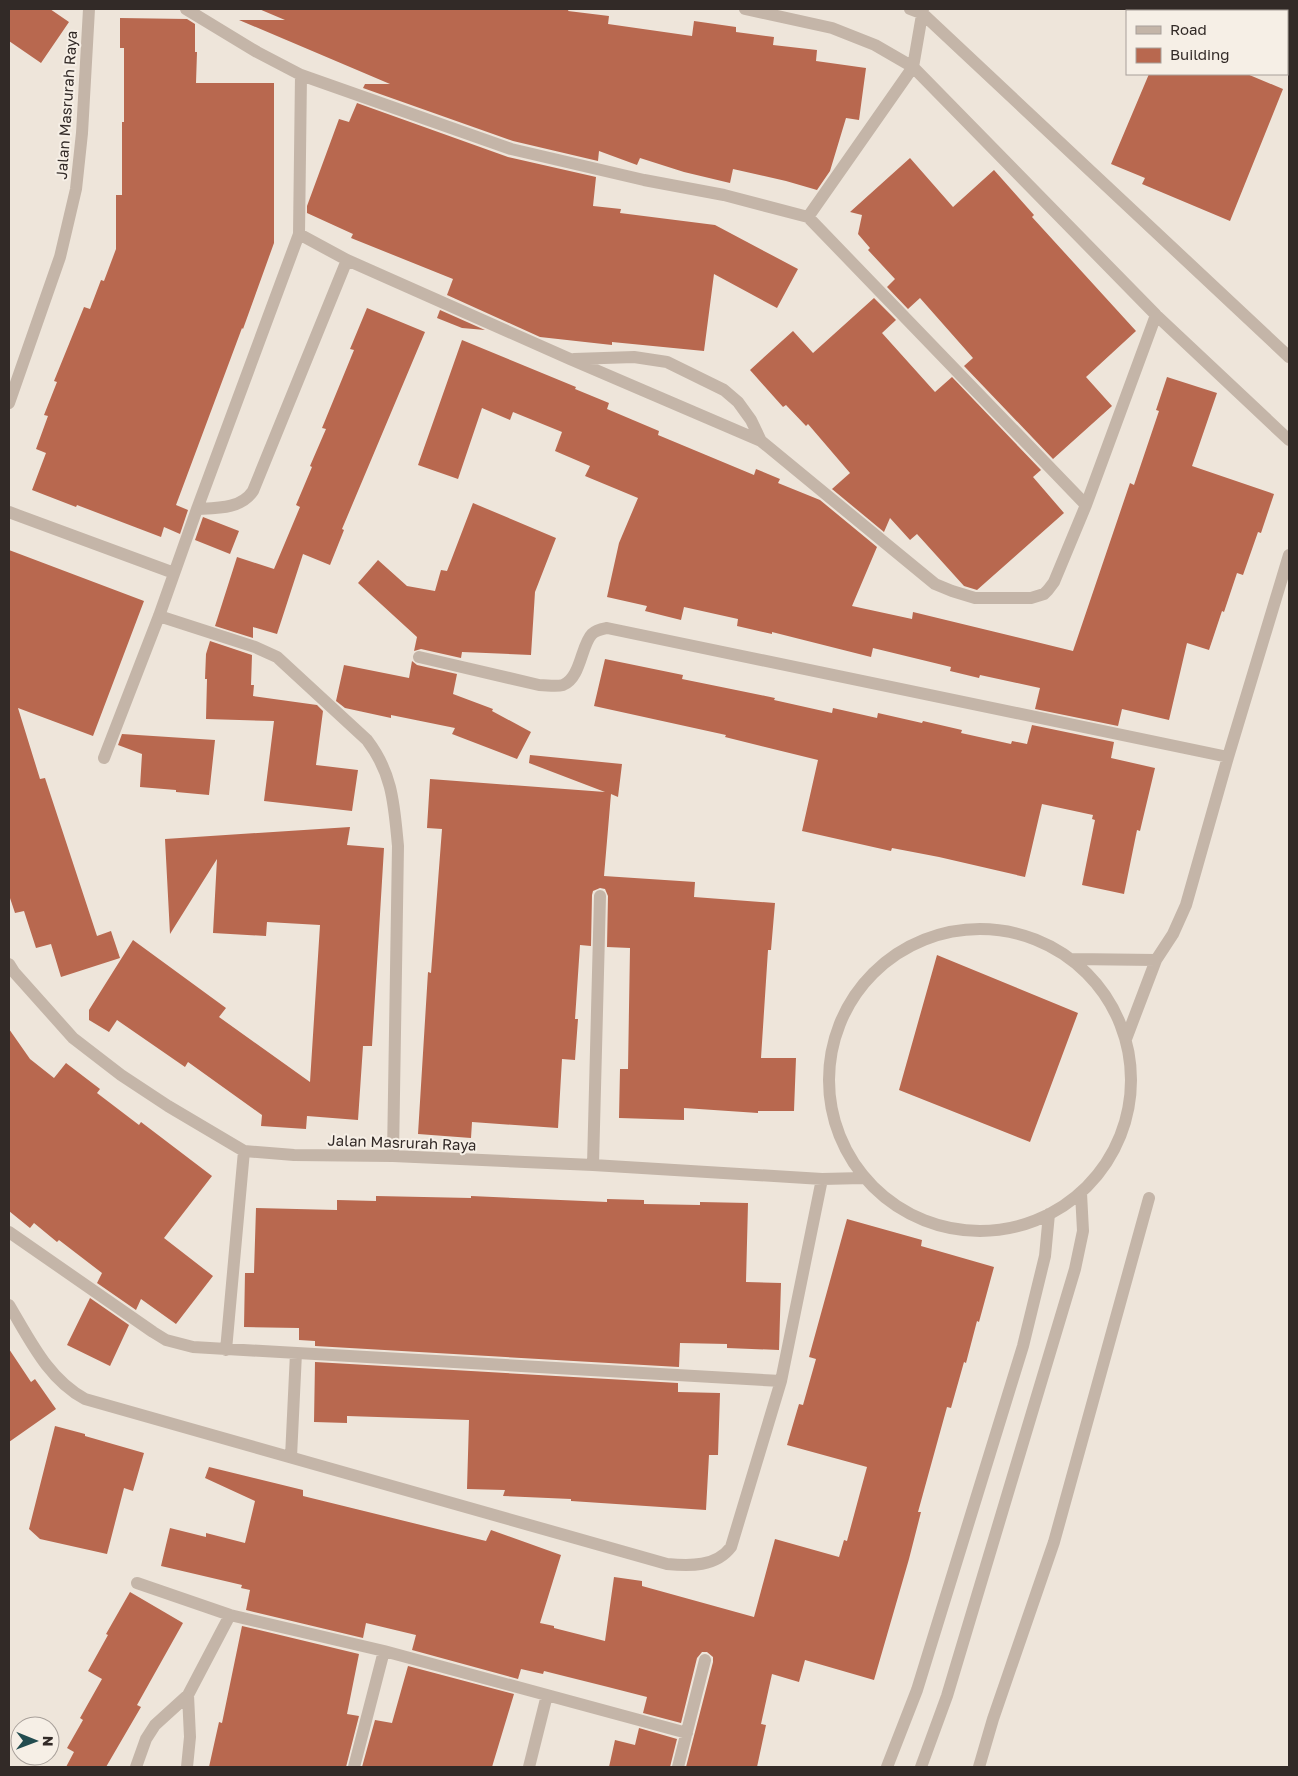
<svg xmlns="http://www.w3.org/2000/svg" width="1298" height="1776" font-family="'Golos Text',sans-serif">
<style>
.building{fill:#b8684f}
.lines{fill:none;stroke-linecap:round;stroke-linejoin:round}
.street{stroke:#c4b5a8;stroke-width:12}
.labels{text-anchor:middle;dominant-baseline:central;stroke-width:4;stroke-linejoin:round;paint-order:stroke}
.street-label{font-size:15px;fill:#322a27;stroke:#f6efe6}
</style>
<rect width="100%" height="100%" fill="#eee5da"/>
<!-- building -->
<path class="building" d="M 9,9 L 50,9 L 69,22 L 41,63 L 9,41 Z
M 259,9 L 569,9 L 568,11 L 609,16 L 608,24 L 692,36 L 694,21 L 736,27 L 736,32 L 774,37 L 773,45 L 817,50 L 816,61 L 866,68 L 859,120 L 846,118 L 830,171 L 817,190 L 786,181 L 733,169 L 730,183 L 684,172 L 640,158 L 637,165 L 599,151 L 598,161 L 513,141 L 363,88 L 365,84 L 390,84 L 239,20 L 285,20 Z
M 120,18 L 187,19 L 195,24 L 195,52 L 197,52 L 196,83 L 274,83 L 274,243 L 243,329 L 242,328 L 176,505 L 188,510 L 180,534 L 164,527 L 161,537 L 77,505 L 76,507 L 32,490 L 46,453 L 36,449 L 48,416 L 44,415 L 57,382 L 54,381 L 84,307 L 90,309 L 101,280 L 104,281 L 116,249 L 116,195 L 122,195 L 122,122 L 124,122 L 124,48 L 120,48 Z
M 1149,74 L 1247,74 L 1283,89 L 1230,221 L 1142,184 L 1145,178 L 1111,164 Z
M 357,103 L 508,157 L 596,177 L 593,206 L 621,209 L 620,213 L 715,225 L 798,269 L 777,308 L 714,274 L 704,351 L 612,342 L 612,345 L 540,337 L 447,295 L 453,279 L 351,238 L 353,234 L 307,213 L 307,206 L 339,119 L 349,122 Z
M 910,158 L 953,207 L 994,170 L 1034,215 L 1032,217 L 1136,331 L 1086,377 L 1112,406 L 1053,459 L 964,366 L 973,358 L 920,298 L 908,309 L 887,287 L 895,279 L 868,250 L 870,248 L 858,234 L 862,215 L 850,212 Z
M 874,298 L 896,320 L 882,333 L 935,392 L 952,377 L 1041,470 L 1033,477 L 1064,513 L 977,590 L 964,586 L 917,534 L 910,540 L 890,518 L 884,532 L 832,489 L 850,473 L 808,424 L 806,426 L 786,405 L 783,407 L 750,370 L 793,331 L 813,353 Z
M 367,308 L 425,332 L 342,529 L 344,530 L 330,565 L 303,554 L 277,634 L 253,627 L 253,638 L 215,626 L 237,557 L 274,569 L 300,507 L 296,505 L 312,467 L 310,466 L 326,429 L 322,428 L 354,350 L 350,349 Z
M 440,310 L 485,330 L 462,328 L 437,318 Z
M 462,340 L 576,387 L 575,389 L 609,403 L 607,409 L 659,431 L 658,435 L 754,475 L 756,469 L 780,479 L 778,483 L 820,500 L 877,547 L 852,606 L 912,619 L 913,612 L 1073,651 L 1130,483 L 1134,485 L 1159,411 L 1156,410 L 1167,377 L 1217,393 L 1192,466 L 1274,494 L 1261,533 L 1258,532 L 1243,575 L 1237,573 L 1224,612 L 1222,611 L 1209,650 L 1187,643 L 1169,720 L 1122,709 L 1118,726 L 1035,709 L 1040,688 L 980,675 L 979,678 L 950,671 L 951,667 L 873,648 L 871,657 L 772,632 L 772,634 L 737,626 L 738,619 L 684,607 L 681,620 L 645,611 L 647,606 L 607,597 L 619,543 L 638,498 L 585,476 L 590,466 L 555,451 L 562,432 L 513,412 L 510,420 L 482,408 L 458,479 L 418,465 Z
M 473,503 L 556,538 L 535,592 L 531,655 L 462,652 L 461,658 L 421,649 L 414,651 L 417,637 L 358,583 L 378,560 L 407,586 L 435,591 L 441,570 L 447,571 Z
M 203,517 L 239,531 L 230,554 L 195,540 Z
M 9,550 L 144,601 L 93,736 L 18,708 L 40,779 L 45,778 L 97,936 L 111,931 L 120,958 L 61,977 L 51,944 L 36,948 L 24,911 L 15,913 L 9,895 Z
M 210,641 L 252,655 L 251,685 L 254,685 L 253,696 L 317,705 L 323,711 L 316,765 L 358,770 L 352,811 L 264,801 L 274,721 L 206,719 L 207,679 L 205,679 L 206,654 Z
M 605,659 L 683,675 L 682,679 L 736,690 L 775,698 L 774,700 L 832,713 L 833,708 L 877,718 L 878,713 L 922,723 L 923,721 L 962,730 L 961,733 L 1011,744 L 1012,741 L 1027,744 L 1032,725 L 1114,742 L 1111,758 L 1155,768 L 1140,831 L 1137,830 L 1124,894 L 1082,885 L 1095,820 L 1092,819 L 1093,815 L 1042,804 L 1025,877 L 939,857 L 892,848 L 891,851 L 802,831 L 818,760 L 725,737 L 726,735 L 594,706 Z
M 412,661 L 417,665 L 457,674 L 453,694 L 493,709 L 492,711 L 531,732 L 517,759 L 452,734 L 455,728 L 391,715 L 391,718 L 345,708 L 336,701 L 344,665 L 409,678 Z
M 122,734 L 215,740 L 209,795 L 176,792 L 176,790 L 140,787 L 142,754 L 118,745 Z
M 530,755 L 622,764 L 618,797 L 611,794 L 604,876 L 695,882 L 694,897 L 775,903 L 771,950 L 768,950 L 761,1058 L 796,1058 L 794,1111 L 758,1111 L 758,1113 L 684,1108 L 684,1120 L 619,1118 L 620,1069 L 628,1069 L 630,948 L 607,947 L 608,896 L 605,889 L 600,888 L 593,891 L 592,895 L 591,946 L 580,945 L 575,1019 L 578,1019 L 575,1060 L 562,1059 L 558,1128 L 472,1122 L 471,1138 L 418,1134 L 428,972 L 431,973 L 442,829 L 427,828 L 430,779 L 605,792 L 529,763 Z
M 350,827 L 347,845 L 384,848 L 372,1046 L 363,1046 L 358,1120 L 307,1116 L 306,1129 L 261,1126 L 262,1115 L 188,1062 L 185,1067 L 117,1020 L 109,1032 L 89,1020 L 89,1010 L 133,940 L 226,1008 L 219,1017 L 310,1082 L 320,925 L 267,922 L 266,936 L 213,933 L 217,859 L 170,934 L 165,839 Z
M 937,955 L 1078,1013 L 1030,1142 L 899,1090 Z
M 9,1029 L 30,1059 L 54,1078 L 66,1063 L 100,1089 L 97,1093 L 139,1125 L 141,1122 L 212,1176 L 164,1238 L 213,1276 L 176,1324 L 141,1299 L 136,1310 L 97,1283 L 102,1273 L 59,1240 L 57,1242 L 34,1223 L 30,1228 L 9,1211 Z
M 376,1196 L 471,1198 L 471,1196 L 607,1202 L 607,1199 L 644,1200 L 644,1204 L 700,1205 L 700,1202 L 748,1203 L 746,1282 L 781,1283 L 779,1350 L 727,1348 L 727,1344 L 680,1343 L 679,1367 L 315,1346 L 315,1341 L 299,1340 L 299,1328 L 244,1327 L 245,1273 L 254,1273 L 256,1208 L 337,1210 L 337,1200 L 376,1201 Z
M 847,1219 L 922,1240 L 921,1246 L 994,1267 L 979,1322 L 977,1321 L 966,1363 L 964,1362 L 951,1408 L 947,1407 L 918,1512 L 921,1512 L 909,1559 L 874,1680 L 805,1660 L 799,1682 L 772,1674 L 761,1724 L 766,1725 L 757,1767 L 686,1767 L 713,1662 L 713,1657 L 707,1652 L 702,1652 L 697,1658 L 681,1723 L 643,1713 L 647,1697 L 608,1687 L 544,1671 L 543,1674 L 521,1669 L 518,1679 L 412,1650 L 416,1635 L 366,1623 L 363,1638 L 246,1610 L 250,1590 L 241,1588 L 242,1585 L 161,1566 L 170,1528 L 206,1537 L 206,1533 L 245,1543 L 255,1501 L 205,1478 L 209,1467 L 303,1490 L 303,1496 L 486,1541 L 491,1530 L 561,1555 L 540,1623 L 554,1626 L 554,1628 L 605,1641 L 614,1577 L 642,1581 L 642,1586 L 754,1617 L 775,1539 L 839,1557 L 844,1540 L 847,1541 L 867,1467 L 787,1445 L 799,1404 L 803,1405 L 816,1359 L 809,1357 Z
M 90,1298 L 129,1325 L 110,1366 L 67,1345 Z
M 9,1349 L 31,1382 L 35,1379 L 56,1409 L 9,1442 Z
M 315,1362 L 678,1383 L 678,1392 L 720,1393 L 718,1455 L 709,1455 L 706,1510 L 571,1501 L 571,1499 L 503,1496 L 505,1490 L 467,1489 L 469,1420 L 347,1416 L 347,1423 L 314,1422 Z
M 55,1426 L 85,1434 L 85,1436 L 144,1453 L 133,1491 L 124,1488 L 107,1554 L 40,1539 L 29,1529 Z
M 130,1592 L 183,1623 L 137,1705 L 141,1707 L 106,1767 L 66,1767 L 74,1752 L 67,1748 L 83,1720 L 80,1718 L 102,1679 L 88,1671 L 108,1635 L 106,1634 Z
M 242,1626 L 359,1654 L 347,1714 L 359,1716 L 346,1767 L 209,1767 L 219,1722 L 222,1723 Z
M 408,1666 L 514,1694 L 492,1767 L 362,1767 L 375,1720 L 392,1723 Z
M 639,1728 L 677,1739 L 670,1767 L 609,1767 L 615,1740 L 635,1745 Z"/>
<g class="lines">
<!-- street -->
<path class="street" d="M 186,9 L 257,52 L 301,75 L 511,149 L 644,180 L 724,195 L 808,217 L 1086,505
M 745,9 L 832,28 L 875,45 L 913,67 L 1156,315 L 1289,440
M 910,9 L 923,14 L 1289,357
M 1150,9 L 1157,11
M 1287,60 L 1289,61
M 808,217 L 913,67 L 923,9
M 299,234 L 347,260 L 570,359 L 761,441 L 935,584 L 952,591 L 975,598 L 1031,598 L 1044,594 L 1048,590 L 1054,582 L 1086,505 L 1156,315
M 574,359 L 634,357 L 667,362 L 724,390 L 738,402 L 751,420 L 761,441
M 9,403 L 60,257 L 76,189 L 82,133 L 89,9
M 197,509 C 217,508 241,509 253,491 L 347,260
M 9,512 L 174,573
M 159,616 L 255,647 L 277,657 L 367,740 C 393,774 394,805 398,846 L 393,1156
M 419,657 L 539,685 C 547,685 556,687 563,685 C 581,678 581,645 592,634 C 596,630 602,629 607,628 L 1228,757
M 104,758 L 159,616 L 197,509 L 299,234 L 301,75
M829 1080a151 151 0 1 1 302 0a151 151 0 1 1-302 0Z
M 1072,959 L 1156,960
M 9,964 L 14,972 L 73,1038 L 121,1075 L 168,1106 L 244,1151 L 294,1155 L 393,1156 L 593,1165 L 822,1179 L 863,1178
M 1126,1039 L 1156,960 L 1173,934 L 1186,905 L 1228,757 L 1289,555
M 593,1165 L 600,896
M 9,1232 L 153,1332 L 166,1340 L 193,1347 L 781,1381
M 9,1305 C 30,1340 48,1379 85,1399 L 667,1564 C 690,1566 716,1567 731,1547 L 781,1381 L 822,1179
M 226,1350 L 244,1151
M 291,1457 L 296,1353
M 137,1583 L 230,1615 L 384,1651 L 687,1733
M 136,1767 L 146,1739 L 155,1725 L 188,1695 L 230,1615
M 187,1767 L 190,1737 L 188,1695
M 354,1767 L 384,1651
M 529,1767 L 547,1695
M 678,1767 L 705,1660
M 887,1767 L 917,1690 L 1023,1346 L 1045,1256 L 1049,1214
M 921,1767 L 947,1696 L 1075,1269 L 1083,1231 L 1081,1193
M 979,1767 L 993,1719 L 1054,1542 L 1149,1198"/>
</g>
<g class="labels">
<!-- street labels -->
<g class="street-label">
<text transform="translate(66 105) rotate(-86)">Jalan Masrurah Raya</text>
<text transform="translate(402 1142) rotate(2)">Jalan Masrurah Raya</text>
</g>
</g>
<!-- border -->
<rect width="1298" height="1776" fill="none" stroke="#322a27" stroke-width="20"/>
<!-- legend -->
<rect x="1126" y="10" width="162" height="65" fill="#f6efe6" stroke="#a8a09a"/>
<rect x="1136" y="26" width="25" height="8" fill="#c4b5a8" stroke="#a8a09a"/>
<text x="1170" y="35" font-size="15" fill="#322a27">Road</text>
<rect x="1136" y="48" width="25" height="15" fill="#b8684f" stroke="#a8a09a"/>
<text x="1170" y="60" font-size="15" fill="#322a27">Building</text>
<!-- north arrow -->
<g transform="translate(35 1741) rotate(91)"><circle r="24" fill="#f6efe6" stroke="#a8a09a"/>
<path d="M0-4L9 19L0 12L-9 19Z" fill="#224c4f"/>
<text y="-8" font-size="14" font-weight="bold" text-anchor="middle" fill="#322a27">N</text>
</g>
</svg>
